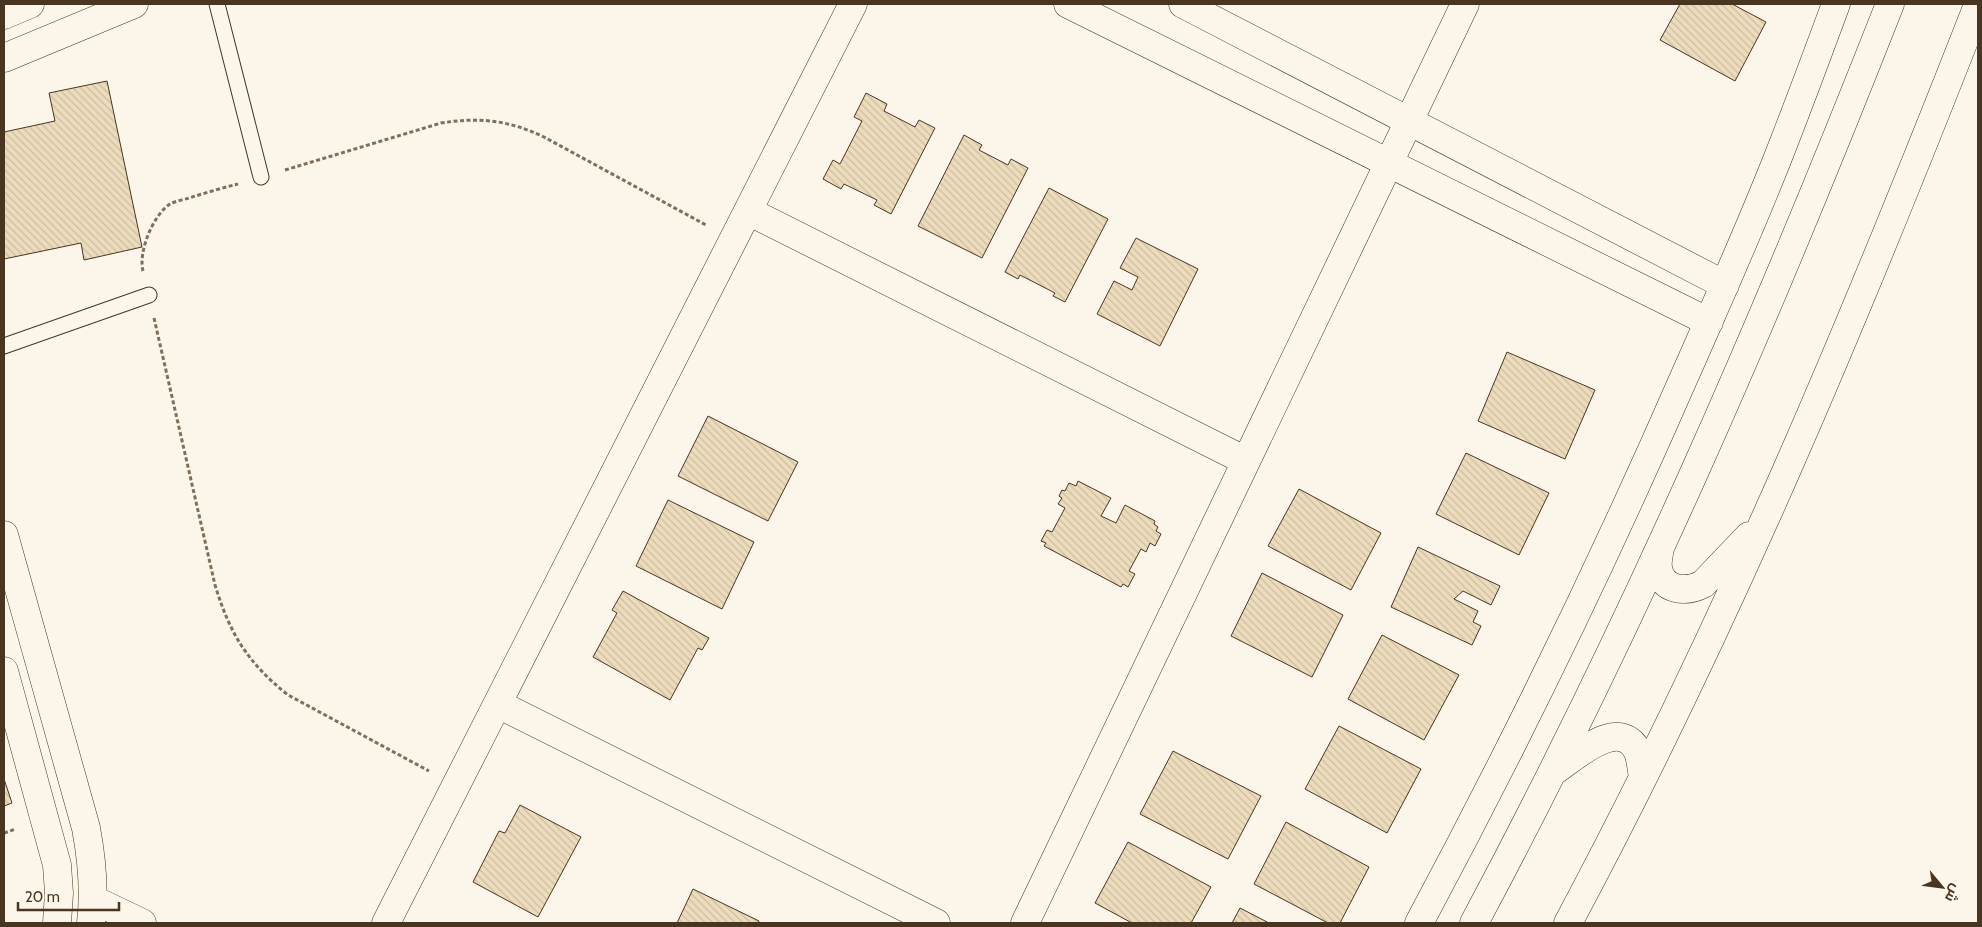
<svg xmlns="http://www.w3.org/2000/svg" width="1982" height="927" font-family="Cabin,Cairo,sans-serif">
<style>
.building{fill:url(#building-back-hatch);stroke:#4a3520}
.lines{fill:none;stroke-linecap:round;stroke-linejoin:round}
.service-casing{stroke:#4a3520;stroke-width:17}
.minor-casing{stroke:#4a3520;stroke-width:29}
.tertiary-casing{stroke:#4a3520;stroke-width:29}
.path{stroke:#7f6f5c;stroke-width:3;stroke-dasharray:4 2.5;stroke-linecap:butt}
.service{stroke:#fbf6e9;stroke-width:15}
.minor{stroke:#fbf6e9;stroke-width:28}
.tertiary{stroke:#fbf6e9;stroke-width:28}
</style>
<defs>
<pattern id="building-back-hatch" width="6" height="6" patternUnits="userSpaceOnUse" patternTransform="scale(1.25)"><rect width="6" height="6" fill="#ecdcbc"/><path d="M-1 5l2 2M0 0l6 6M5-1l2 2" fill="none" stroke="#ccbda1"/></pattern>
</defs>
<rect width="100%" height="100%" fill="#fbf6e9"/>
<!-- building -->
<path class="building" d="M 1680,4 L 1732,4 L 1766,22 L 1735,81 L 1660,40 Z
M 107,81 L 142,247 L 84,260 L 81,243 L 4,259 L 4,132 L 55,121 L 49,93 Z
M 866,93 L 887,104 L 884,111 L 915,127 L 919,120 L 935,128 L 891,214 L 874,205 L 877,200 L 844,184 L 841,189 L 823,179 L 833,160 L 840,164 L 862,121 L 854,117 Z
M 964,135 L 982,145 L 979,150 L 1008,165 L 1011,159 L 1028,168 L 982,258 L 918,226 Z
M 1049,188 L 1108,219 L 1065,302 L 1053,296 L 1055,293 L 1020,275 L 1018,279 L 1005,272 Z
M 1136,238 L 1198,269 L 1160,346 L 1097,314 L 1114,281 L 1132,290 L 1138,277 L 1120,268 Z
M 1507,352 L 1595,390 L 1565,459 L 1478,421 Z
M 708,416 L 798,462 L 768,521 L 678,476 Z
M 1466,453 L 1549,493 L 1519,555 L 1436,514 Z
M 1078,481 L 1111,498 L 1101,516 L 1116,523 L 1125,505 L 1155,521 L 1154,524 L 1158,527 L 1156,531 L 1161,534 L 1155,546 L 1150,543 L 1146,552 L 1141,549 L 1129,571 L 1135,574 L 1128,587 L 1123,584 L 1121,587 L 1044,546 L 1046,543 L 1041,541 L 1047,530 L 1052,532 L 1065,508 L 1058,504 L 1062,498 L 1059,496 L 1062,490 L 1065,491 L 1069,483 L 1076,486 Z
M 1299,489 L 1381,533 L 1351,590 L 1268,546 Z
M 668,500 L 754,542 L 722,609 L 636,566 Z
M 1418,547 L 1500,586 L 1491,605 L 1463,591 L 1454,599 L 1478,611 L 1473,622 L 1481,626 L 1472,645 L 1391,607 Z
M 1262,573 L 1343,615 L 1312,677 L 1231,636 Z
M 623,591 L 709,638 L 702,650 L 698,648 L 670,700 L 593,657 L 617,613 L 612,610 Z
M 1382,635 L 1459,675 L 1424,740 L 1348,699 Z
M 1339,726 L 1421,769 L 1387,833 L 1305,789 Z
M 1173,751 L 1261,796 L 1228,859 L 1140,814 Z
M 4,779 L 12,803 L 4,806 Z
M 520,805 L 581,837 L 538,917 L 473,882 L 499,831 L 505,833 Z
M 1286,822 L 1369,867 L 1340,923 L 1328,923 L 1254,884 Z
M 1128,842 L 1211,887 L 1191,923 L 1132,923 L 1095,903 Z
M 693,889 L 759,921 L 758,923 L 677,923 Z
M 1240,908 L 1269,923 L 1232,923 Z"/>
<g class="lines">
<!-- service casing -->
<g class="service-casing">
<path id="service" d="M 217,4 L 261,177
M 4,346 L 149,295"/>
</g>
<!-- minor casing -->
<g class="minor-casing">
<path id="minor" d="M 1068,4 L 1709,322
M 1183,4 L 1725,285
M 4,15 L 30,4
M 4,58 L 134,4
M 748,211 L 1246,461
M 4,535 L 86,828 C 92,860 95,890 91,923
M 4,671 L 57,865 L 59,893 L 57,923
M 498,704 L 936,923
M 94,900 L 142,923
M 386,923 L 853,4
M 1025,923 L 1465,4
M 1419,923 C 1515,744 1604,561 1685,375 C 1719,298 1754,220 1784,142 C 1802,96 1819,50 1836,4"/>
</g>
<!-- tertiary casing -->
<g class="tertiary-casing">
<path id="tertiary" d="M 1660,548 C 1659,554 1657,562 1658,568 C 1662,591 1686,593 1703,584 L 1749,536
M 1554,771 C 1574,758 1620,714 1638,752 C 1641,759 1641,768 1643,776
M 1474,923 C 1633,626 1767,317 1890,4
M 1568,923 C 1726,628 1856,317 1978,5"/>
</g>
<!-- path -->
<path class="path" d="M 285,170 L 441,123 C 480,117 508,120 544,137 L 706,225
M 143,271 C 138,252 153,215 170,204 C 175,201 183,200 189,198 C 205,193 222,188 238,184
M 154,318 L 215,585 C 230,634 247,662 288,695 L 429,771
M 4,833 L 16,829"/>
<!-- service -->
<use href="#service" class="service"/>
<!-- minor -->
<use href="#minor" class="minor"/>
<!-- tertiary -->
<use href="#tertiary" class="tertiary"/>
</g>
<!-- border -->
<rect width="1982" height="927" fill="none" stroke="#4a3520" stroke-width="10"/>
<!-- north arrow -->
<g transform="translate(1942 887) rotate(119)" stroke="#fbf6e9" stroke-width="4" paint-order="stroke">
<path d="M0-4L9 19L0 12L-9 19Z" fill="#4a3520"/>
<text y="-8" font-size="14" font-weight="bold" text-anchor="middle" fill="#4a3520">ش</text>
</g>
<!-- scale -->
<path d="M18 902v8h101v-8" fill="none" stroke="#4a3520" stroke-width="2.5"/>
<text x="25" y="902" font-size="15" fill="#4a3520" stroke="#fbf6e9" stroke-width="4" paint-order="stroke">20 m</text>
</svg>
